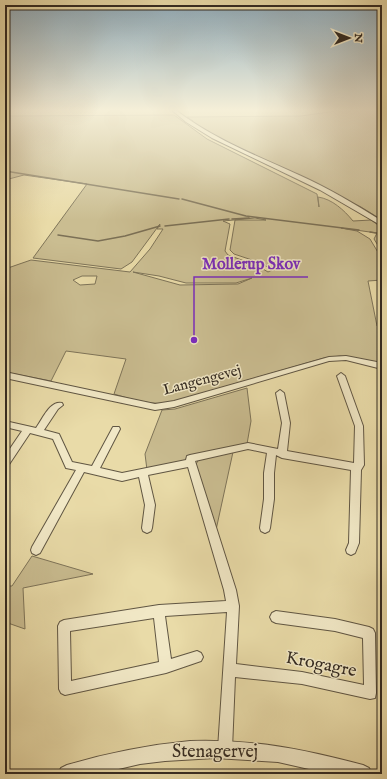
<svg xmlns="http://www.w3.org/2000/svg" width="387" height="779" font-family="'IM FELL English',serif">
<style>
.green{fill:#cabd91;stroke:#7e7459;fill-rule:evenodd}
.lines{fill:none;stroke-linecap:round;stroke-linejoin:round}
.stream{stroke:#7b7056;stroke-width:1.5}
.minor-casing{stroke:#605643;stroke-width:2}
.tertiary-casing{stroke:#605643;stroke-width:2}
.minor{fill:#f1e8c6;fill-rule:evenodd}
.tertiary{fill:#f1e8c6;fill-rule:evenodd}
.labels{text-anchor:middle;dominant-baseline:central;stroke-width:3;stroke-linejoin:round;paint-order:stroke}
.street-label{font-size:15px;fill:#332a21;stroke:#f1e8c6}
.near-street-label{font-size:18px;fill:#332a21;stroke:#f1e8c6}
.leader{fill:none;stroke:#7b2cbf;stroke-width:1.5}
.callout-dot{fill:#7b2cbf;stroke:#f1e8c6;stroke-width:1.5}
.callout-label{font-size:16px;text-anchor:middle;font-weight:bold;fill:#7b2cbf;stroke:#f1e8c6;stroke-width:3;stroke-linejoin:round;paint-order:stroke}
</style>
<rect width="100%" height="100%" fill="#e9dba8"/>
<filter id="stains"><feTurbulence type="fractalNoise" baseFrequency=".005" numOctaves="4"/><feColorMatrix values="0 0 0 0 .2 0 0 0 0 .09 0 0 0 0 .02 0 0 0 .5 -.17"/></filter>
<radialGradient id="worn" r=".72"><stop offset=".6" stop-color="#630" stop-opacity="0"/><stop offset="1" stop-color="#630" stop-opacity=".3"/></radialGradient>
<!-- green -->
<path class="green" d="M 336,111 L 382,111 L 382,220 L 361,207 L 212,135 L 191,122 L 193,121 L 187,117 L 301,116 Z
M 174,115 L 207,139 L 317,194 L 319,207 L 318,197 C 332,199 344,210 353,221 L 371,220 L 382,228 L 382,252 L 374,239 L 377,233 L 341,228 L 357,231 L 370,239 L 382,259 L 382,280 L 368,281 L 377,326 L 382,328 L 382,363 L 340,356 L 324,358 L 172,402 C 152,406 134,400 114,394 L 126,359 L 66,351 L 51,381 L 5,372 L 5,269 L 31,260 L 130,272 L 150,249 L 163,229 L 157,229 L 160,224 L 132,262 L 121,269 L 33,258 L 87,184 L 24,175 L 5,180 L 5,116 ZM 255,218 L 266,220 L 235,220 L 230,250 L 234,254 L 261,263 L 272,270 L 268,272 L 258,266 L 228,255 L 225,251 L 230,224 L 223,221 ZM 133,272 L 159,276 L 186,283 L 236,283 L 252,278 L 238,284 L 180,285 ZM 82,276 L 97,276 L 95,284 L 80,285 L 73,280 Z
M 247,388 L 251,421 L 247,444 L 186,458 L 188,463 L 147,470 L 145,454 L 162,410 L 175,409 Z
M 233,452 L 216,530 L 195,466 L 199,459 Z
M 32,556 L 93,574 L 23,588 L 25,629 L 5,622 L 5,586 L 12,586 Z"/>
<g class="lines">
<!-- stream -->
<path class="stream" d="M 5,171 L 179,199
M 182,199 L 246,216 L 359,230
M 232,219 L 249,218
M 165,226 L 229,219
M 370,232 L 382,234
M 58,235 L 98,241 L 125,236 L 160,226"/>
<!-- minor casing -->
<g class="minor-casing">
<path id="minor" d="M 346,356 L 382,363 L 382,369 L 346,360 L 329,361 L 174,407 L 155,410 L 5,378 L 5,372 L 155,404 L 174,401 L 329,357 Z
M 341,373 L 345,376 L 363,426 L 364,465 L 361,470 L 359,543 L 355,553 L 351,555 L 347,553 L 346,550 L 349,543 L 351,470 L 282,458 L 276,455 L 274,473 L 274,499 L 270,528 L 269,531 L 265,533 L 261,531 L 260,528 L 264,499 L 264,473 L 267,453 L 248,449 L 195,461 L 236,590 L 239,606 L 236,664 L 302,672 L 364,685 L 363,638 L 335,631 L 276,623 L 272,621 L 270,617 L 272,613 L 276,611 L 335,619 L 369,627 L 373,629 L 375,633 L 376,693 L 375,698 L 370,699 L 302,684 L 235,677 L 232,749 L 230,754 L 225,756 L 220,754 L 218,749 L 227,612 L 165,616 L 171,659 L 197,651 L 201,653 L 203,657 L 201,661 L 166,673 L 65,695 L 61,693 L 59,689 L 58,626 L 60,622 L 64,620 L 159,605 L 226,601 L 224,590 L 188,467 L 148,475 L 155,505 L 152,528 L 151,531 L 147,533 L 143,531 L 142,528 L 145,505 L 139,477 L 122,481 L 84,472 L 40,553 L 36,555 L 32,553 L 31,550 L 32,547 L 76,470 L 66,468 L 53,439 L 30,433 L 8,466 L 5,467 L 5,456 L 22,431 L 5,427 L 5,421 L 36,428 C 42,420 50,400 62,403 L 63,405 L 58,409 L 44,430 L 59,434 L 72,462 L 92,466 L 113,427 L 119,427 L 120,429 L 100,468 L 122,473 L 186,460 L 187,456 L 190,455 L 248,443 L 278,449 L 282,423 L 276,393 L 280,390 L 284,393 L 290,423 L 287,451 L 354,463 L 355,426 L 337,376 ZM 154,618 L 159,662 L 71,681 L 70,631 Z"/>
</g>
<!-- tertiary casing -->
<g class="tertiary-casing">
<path id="tertiary" d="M 173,111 L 177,111 C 214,139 257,156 299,175 C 328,188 355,204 382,221 L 382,226 L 320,190 L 212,138 L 186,122 Z
M 190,741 C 253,739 303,749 363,765 L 369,768 L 372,774 L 331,774 L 278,762 L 215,758 L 165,761 L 140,764 L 97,774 L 58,774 L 61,768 L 67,765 C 108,753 148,745 190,741 Z"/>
</g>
<!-- minor -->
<use href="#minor" class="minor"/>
<!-- tertiary -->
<use href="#tertiary" class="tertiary"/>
</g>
<!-- sky -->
<linearGradient id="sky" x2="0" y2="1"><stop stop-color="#8facbc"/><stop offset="0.5" stop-color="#f5efd8"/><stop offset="1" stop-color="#f5efd8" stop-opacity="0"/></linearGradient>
<rect width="387" height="220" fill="url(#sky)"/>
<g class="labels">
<!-- street labels -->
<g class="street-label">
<text transform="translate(202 380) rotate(-15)">Langengevej</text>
</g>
<!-- near-street labels -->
<g class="near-street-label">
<text transform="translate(321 665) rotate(11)">Krogagre</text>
<text x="215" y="752">Stenagervej</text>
</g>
</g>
<!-- callouts -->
<path class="leader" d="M194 340L194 277H308"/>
<circle class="callout-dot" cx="194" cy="340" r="4"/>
<g class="callout-label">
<text x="251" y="269">Mollerup Skov</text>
</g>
<!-- margin -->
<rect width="387" height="779" fill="none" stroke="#e9dba8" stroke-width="20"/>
<rect x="6" y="6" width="375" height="767" fill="none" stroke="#332a21" stroke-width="2"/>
<rect x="10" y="10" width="367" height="759" fill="none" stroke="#332a21"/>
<!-- north arrow -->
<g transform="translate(349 38) rotate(90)" stroke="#f1e8c6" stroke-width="3" paint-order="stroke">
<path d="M0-3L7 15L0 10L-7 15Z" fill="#332a21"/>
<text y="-6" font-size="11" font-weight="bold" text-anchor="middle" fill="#332a21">N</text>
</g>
<rect width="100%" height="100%" filter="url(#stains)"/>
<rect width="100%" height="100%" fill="url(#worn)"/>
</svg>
